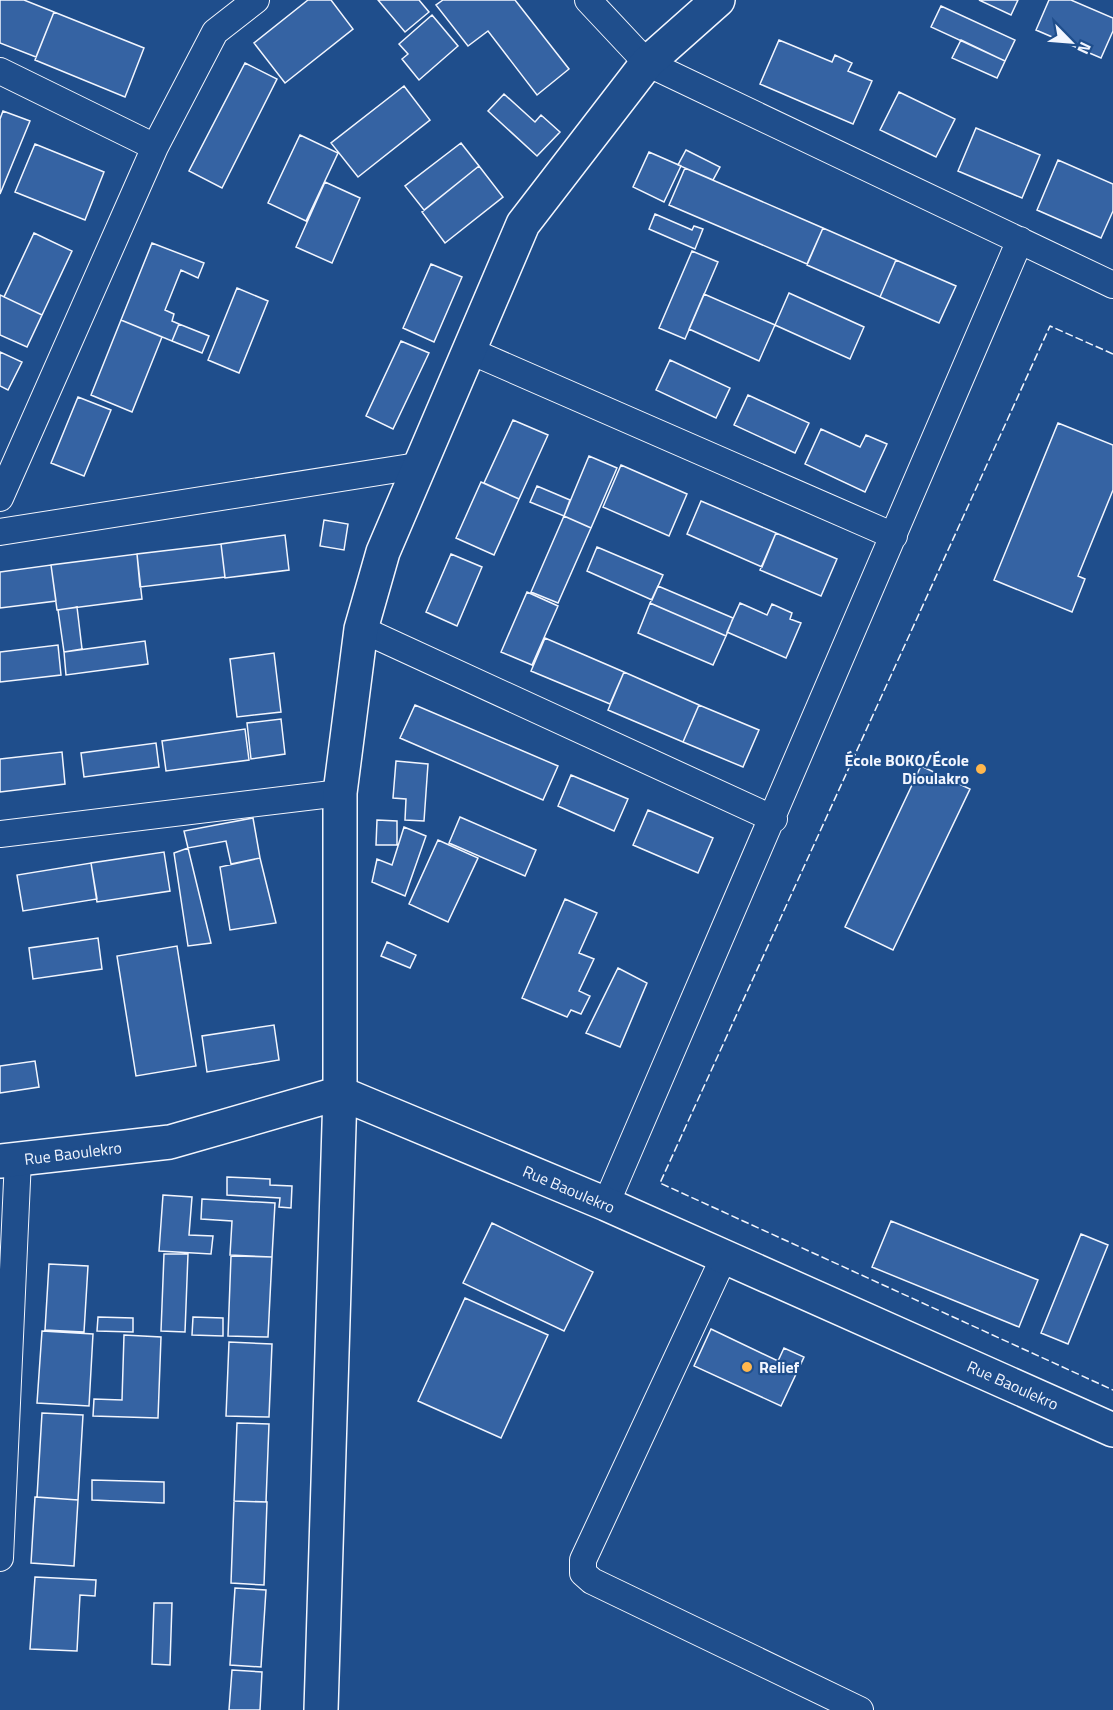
<svg xmlns="http://www.w3.org/2000/svg" width="1113" height="1710" font-family="'Titillium Web',sans-serif">
<style>
.building{fill:#3563a3;stroke:#f2f6ff;stroke-width:1.5}
.lines{fill:none;stroke-linecap:round;stroke-linejoin:round}
.street-casing{stroke:#f2f6ff;stroke-width:28}
.secondary-casing{stroke:#f2f6ff;stroke-width:36}
.street{stroke:#1f4e8c;stroke-width:26}
.secondary{stroke:#1f4e8c;stroke-width:33}
.fence{stroke:#f2f6ff;stroke-width:1.5;stroke-dasharray:8 3;stroke-linecap:butt}
.poi-dot{fill:#ffb74d;stroke:#1f4e8c;stroke-width:2}
.labels{text-anchor:middle;dominant-baseline:central;stroke-width:4.5;stroke-linejoin:round;paint-order:stroke}
.poi-label{font-size:16px;font-weight:bold;fill:#f2f6ff;stroke:#1f4e8c;text-anchor:end}
.street-label{font-size:16px;fill:#f2f6ff;stroke:#1f4e8c}
</style>
<rect width="100%" height="100%" fill="#1f4e8c"/>
<!-- building -->
<path class="building" d="M 0,0 L 24,0 L 54,12 L 36,57 L 0,43 Z
M 308,0 L 331,0 L 353,29 L 285,83 L 254,43 Z
M 378,0 L 419,0 L 429,12 L 405,32 Z
M 443,0 L 515,0 L 569,69 L 537,95 L 488,31 L 468,46 L 436,5 Z
M 979,0 L 1018,0 L 1011,15 Z
M 1049,0 L 1071,0 L 1113,18 L 1113,31 L 1101,58 L 1036,30 Z
M 941,6 L 1015,40 L 1005,61 L 931,27 Z
M 54,12 L 144,48 L 125,97 L 35,60 Z
M 432,15 L 458,46 L 419,80 L 402,59 L 408,54 L 399,44 Z
M 779,40 L 832,62 L 835,55 L 852,63 L 848,71 L 872,81 L 853,124 L 760,84 Z
M 961,40 L 1005,61 L 997,78 L 952,58 Z
M 245,63 L 277,79 L 222,188 L 189,171 Z
M 404,86 L 430,120 L 358,177 L 331,143 Z
M 899,92 L 955,119 L 936,157 L 880,130 Z
M 504,94 L 535,122 L 541,115 L 560,132 L 537,156 L 488,111 Z
M 3,111 L 30,121 L 0,194 L 0,119 Z
M 976,128 L 1040,155 L 1022,198 L 958,171 Z
M 300,135 L 338,153 L 306,221 L 268,203 Z
M 461,143 L 479,166 L 424,210 L 405,186 Z
M 35,144 L 104,172 L 85,220 L 15,192 Z
M 686,150 L 720,167 L 713,180 L 678,165 Z
M 649,152 L 681,166 L 664,202 L 633,187 Z
M 1058,160 L 1113,184 L 1113,211 L 1101,238 L 1037,210 Z
M 479,166 L 503,197 L 445,243 L 422,212 Z
M 685,168 L 823,228 L 807,264 L 669,205 Z
M 325,182 L 360,198 L 332,263 L 296,247 Z
M 655,214 L 692,230 L 694,226 L 703,229 L 695,249 L 649,229 Z
M 823,228 L 896,260 L 880,297 L 807,265 Z
M 34,233 L 72,251 L 42,315 L 4,297 Z
M 152,243 L 204,263 L 198,278 L 181,270 L 165,310 L 174,314 L 172,321 L 179,324 L 172,341 L 121,320 Z
M 692,251 L 718,262 L 685,339 L 659,328 Z
M 896,260 L 956,286 L 939,323 L 880,297 Z
M 431,264 L 462,277 L 434,342 L 403,328 Z
M 237,288 L 268,301 L 239,373 L 208,360 Z
M 789,293 L 864,327 L 850,359 L 775,325 Z
M 704,294 L 775,325 L 759,361 L 689,329 Z
M 0,295 L 42,315 L 27,347 L 0,335 Z
M 121,320 L 162,337 L 132,412 L 91,395 Z
M 179,324 L 209,336 L 202,353 L 172,341 Z
M 401,341 L 429,353 L 393,429 L 366,416 Z
M 0,352 L 22,362 L 8,390 L 0,386 Z
M 670,360 L 730,388 L 716,418 L 656,390 Z
M 748,395 L 809,423 L 795,453 L 734,425 Z
M 78,397 L 111,410 L 84,476 L 51,463 Z
M 513,420 L 548,435 L 519,499 L 484,483 Z
M 1058,423 L 1113,445 L 1113,490 L 1078,576 L 1085,579 L 1072,612 L 994,580 Z
M 821,429 L 860,447 L 866,435 L 887,444 L 865,492 L 805,464 Z
M 589,456 L 617,468 L 591,528 L 564,516 Z
M 621,465 L 687,494 L 669,536 L 603,507 Z
M 481,482 L 519,499 L 494,555 L 456,538 Z
M 537,486 L 570,500 L 564,516 L 530,502 Z
M 701,501 L 776,533 L 762,567 L 687,534 Z
M 564,516 L 591,528 L 558,603 L 531,592 Z
M 324,520 L 348,524 L 344,550 L 320,546 Z
M 776,533 L 837,559 L 821,596 L 760,570 Z
M 285,535 L 289,570 L 225,578 L 221,544 Z
M 221,544 L 225,577 L 140,587 L 137,554 Z
M 597,547 L 663,575 L 652,600 L 587,571 Z
M 137,554 L 142,599 L 57,610 L 51,565 Z
M 451,554 L 482,567 L 457,626 L 426,612 Z
M 51,565 L 56,601 L 0,608 L 0,572 Z
M 658,586 L 733,618 L 726,636 L 650,603 Z
M 527,592 L 558,606 L 532,665 L 501,652 Z
M 650,603 L 726,636 L 713,665 L 638,633 Z
M 740,603 L 767,615 L 772,604 L 792,613 L 790,619 L 801,623 L 786,658 L 727,632 Z
M 77,607 L 82,649 L 64,652 L 58,610 Z
M 545,638 L 624,672 L 610,704 L 531,671 Z
M 145,641 L 148,664 L 66,675 L 64,652 Z
M 58,645 L 61,675 L 0,682 L 0,652 Z
M 274,653 L 281,712 L 237,717 L 230,659 Z
M 624,672 L 699,705 L 683,742 L 608,710 Z
M 415,705 L 558,766 L 543,800 L 400,738 Z
M 699,705 L 759,730 L 743,767 L 683,742 Z
M 281,719 L 285,754 L 251,759 L 247,723 Z
M 245,729 L 249,760 L 166,771 L 162,741 Z
M 156,743 L 159,767 L 84,777 L 81,753 Z
M 62,752 L 65,784 L 0,792 L 0,759 Z
M 396,761 L 428,764 L 424,821 L 405,820 L 406,799 L 393,798 Z
M 921,766 L 970,789 L 893,950 L 845,927 Z
M 571,775 L 628,799 L 614,831 L 558,806 Z
M 648,810 L 713,838 L 698,873 L 633,845 Z
M 460,817 L 536,850 L 525,876 L 449,843 Z
M 253,818 L 260,858 L 231,864 L 226,841 L 188,848 L 184,831 Z
M 377,820 L 397,821 L 397,845 L 376,845 Z
M 404,827 L 426,836 L 405,896 L 372,882 L 377,859 L 392,865 Z
M 438,840 L 478,858 L 448,922 L 409,904 Z
M 188,848 L 211,943 L 188,946 L 174,853 Z
M 164,852 L 170,891 L 97,902 L 91,863 Z
M 260,858 L 276,923 L 230,930 L 220,867 Z
M 91,863 L 97,899 L 23,911 L 17,875 Z
M 565,899 L 597,913 L 579,953 L 594,959 L 579,991 L 590,996 L 581,1014 L 571,1010 L 567,1017 L 522,998 Z
M 98,938 L 102,969 L 33,979 L 29,948 Z
M 387,942 L 416,955 L 410,968 L 381,956 Z
M 177,946 L 196,1066 L 136,1076 L 117,956 Z
M 618,968 L 647,983 L 620,1047 L 586,1033 Z
M 274,1025 L 279,1060 L 207,1072 L 202,1036 Z
M 35,1061 L 39,1087 L 0,1093 L 0,1066 Z
M 227,1177 L 270,1179 L 270,1185 L 292,1186 L 291,1208 L 279,1207 L 280,1198 L 227,1195 Z
M 163,1195 L 192,1197 L 189,1235 L 213,1236 L 211,1254 L 159,1251 Z
M 202,1199 L 275,1203 L 272,1257 L 230,1255 L 232,1221 L 201,1219 Z
M 891,1221 L 1038,1280 L 1019,1327 L 872,1267 Z
M 492,1223 L 593,1272 L 564,1331 L 463,1283 Z
M 1081,1234 L 1108,1245 L 1068,1344 L 1041,1333 Z
M 164,1254 L 188,1254 L 185,1332 L 161,1331 Z
M 231,1256 L 272,1257 L 268,1337 L 228,1336 Z
M 49,1264 L 88,1266 L 84,1332 L 45,1330 Z
M 465,1298 L 548,1335 L 501,1438 L 418,1401 Z
M 98,1317 L 133,1318 L 133,1332 L 97,1331 Z
M 193,1317 L 223,1318 L 223,1336 L 192,1335 Z
M 711,1329 L 778,1361 L 784,1348 L 804,1357 L 781,1406 L 694,1366 Z
M 42,1331 L 93,1334 L 89,1406 L 37,1403 Z
M 124,1335 L 161,1337 L 158,1418 L 93,1416 L 94,1399 L 122,1400 Z
M 229,1342 L 272,1344 L 269,1417 L 226,1416 Z
M 42,1413 L 83,1415 L 78,1500 L 37,1497 Z
M 237,1423 L 269,1424 L 266,1502 L 234,1501 Z
M 92,1480 L 164,1482 L 164,1503 L 92,1500 Z
M 35,1497 L 78,1500 L 74,1566 L 31,1563 Z
M 234,1501 L 267,1502 L 264,1585 L 231,1583 Z
M 35,1577 L 96,1580 L 95,1596 L 80,1595 L 77,1651 L 30,1649 Z
M 235,1588 L 266,1590 L 261,1667 L 230,1665 Z
M 154,1603 L 172,1603 L 170,1665 L 152,1664 Z
M 232,1670 L 262,1672 L 260,1710 L 229,1710 Z"/>
<g class="lines">
<!-- street casing -->
<g class="street-casing">
<path id="street" d="M 588,0 L 647,63 L 1113,285
M 0,71 L 155,147
M 468,350 L 894,536
M 0,498 L 155,147 L 215,32 L 256,0
M 0,532 L 417,466
M 361,629 L 774,819
M 0,834 L 340,793
M 606,1204 L 1020,240
M 724,1257 L 583,1560 L 583,1573 L 592,1581 L 860,1710
M 0,1558 L 18,1159"/>
</g>
<!-- secondary casing -->
<g class="secondary-casing">
<path id="secondary" d="M 0,1161 L 170,1142 L 340,1093 L 606,1204 L 1113,1430
M 321,1710 L 340,1093 L 340,793 L 361,629 L 383,552 L 523,224 L 647,63 L 718,0"/>
</g>
<!-- street -->
<use href="#street" class="street"/>
<!-- secondary -->
<use href="#secondary" class="secondary"/>
<!-- fence -->
<path class="fence" d="M 1113,354 L 1050,326 L 660,1183 L 1113,1390"/>
</g>
<!-- markers -->
<g class="poi-dot">
<circle cx="981" cy="769" r="6"/>
<circle cx="747" cy="1367" r="6"/>
</g>
<g class="labels">
<!-- poi labels -->
<g class="poi-label">
<text x="969" y="760">École BOKO/École<tspan x="969" dy="18">Dioulakro</tspan></text>
<text x="759" y="1367" text-anchor="start">Relief</text>
</g>
<!-- street labels -->
<g class="street-label">
<text transform="translate(73 1153) rotate(-7)">Rue Baoulekro</text>
<text transform="translate(569 1189) rotate(23)">Rue Baoulekro</text>
<text transform="translate(1013 1385) rotate(24)">Rue Baoulekro</text>
</g>
</g>
<!-- north arrow -->
<g transform="translate(1071 42) rotate(115)" stroke="#1f4e8c" stroke-width="4.5" paint-order="stroke">
<path d="M0-4.5L10 22L0 15L-10 22Z" fill="#f2f6ff"/>
<text y="-9" font-size="16" font-weight="bold" text-anchor="middle" fill="#f2f6ff">N</text>
</g>
</svg>
